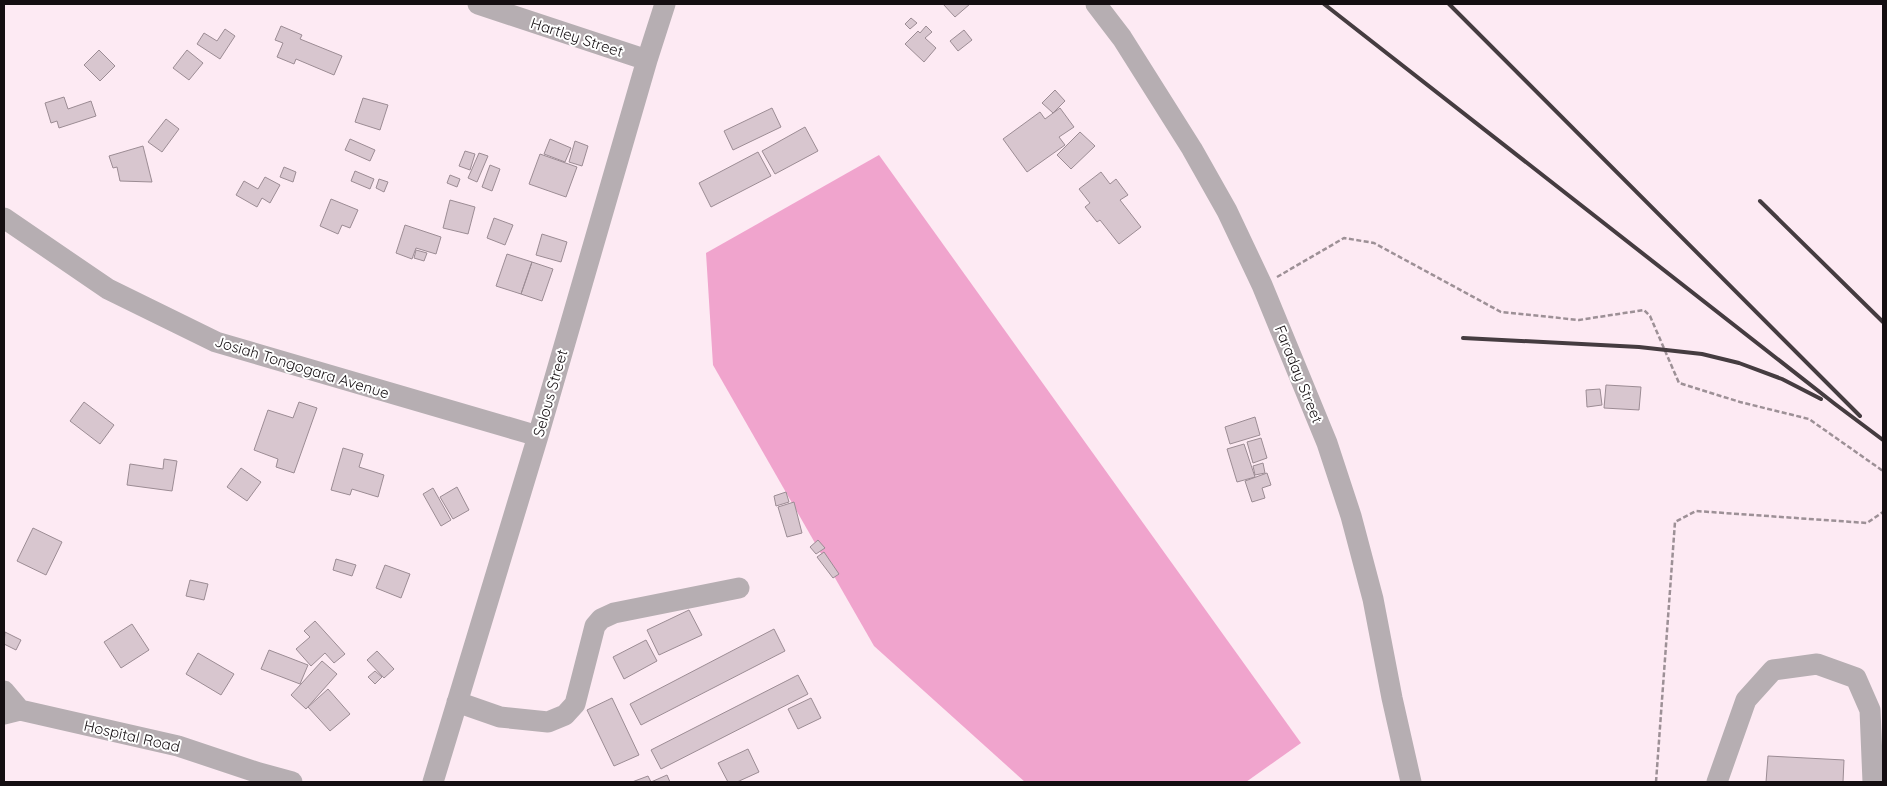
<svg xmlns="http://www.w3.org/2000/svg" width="1887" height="786" font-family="Quicksand,sans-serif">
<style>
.green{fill:#f0a4cd}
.building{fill:#d8c6cf;stroke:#9c8c94}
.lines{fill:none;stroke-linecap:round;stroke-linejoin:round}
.path{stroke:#9d9096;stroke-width:2.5;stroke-dasharray:5 2.5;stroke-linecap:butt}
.minor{stroke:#b6aeb2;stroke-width:21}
.rail{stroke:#453c40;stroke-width:4}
.labels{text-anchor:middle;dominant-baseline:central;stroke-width:4;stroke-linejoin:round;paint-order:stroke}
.street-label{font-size:15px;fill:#140e11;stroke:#fff}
</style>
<rect width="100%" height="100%" fill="#fdeaf3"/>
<!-- green -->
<path class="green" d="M 879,155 L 1301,743 L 1246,782 L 1025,782 L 874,646 L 713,365 L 706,253 Z"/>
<!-- building -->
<path class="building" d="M 943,4 L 970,4 L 955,17 Z
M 911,18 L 917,23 L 910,29 L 905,24 Z
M 281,26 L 302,35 L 300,39 L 342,56 L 334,75 L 296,59 L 294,64 L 277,57 L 283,43 L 275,40 Z
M 926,26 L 932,32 L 925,38 L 936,48 L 924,62 L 905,44 L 918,31 L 920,33 Z
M 225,29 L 235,36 L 220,59 L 197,44 L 204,33 L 217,41 Z
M 964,30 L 972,40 L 958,51 L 950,41 Z
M 99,50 L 115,66 L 100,81 L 84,65 Z
M 187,50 L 203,63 L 189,80 L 173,68 Z
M 1055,90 L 1065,101 L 1053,113 L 1042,103 Z
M 64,97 L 68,109 L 91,101 L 96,116 L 59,128 L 57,121 L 51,123 L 45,103 Z
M 363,98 L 388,105 L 380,130 L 355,122 Z
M 772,108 L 781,127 L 733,150 L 724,131 Z
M 1060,108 L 1074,127 L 1059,137 L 1065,145 L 1027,172 L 1003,139 L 1040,112 L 1045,119 Z
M 166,119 L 179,129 L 162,152 L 148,142 Z
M 805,127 L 818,151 L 775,174 L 762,151 Z
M 1080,132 L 1095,146 L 1071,169 L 1057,155 Z
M 350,139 L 375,150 L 370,161 L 345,150 Z
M 550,139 L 571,148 L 565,162 L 544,154 Z
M 575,141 L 588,146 L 582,166 L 569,162 Z
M 143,146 L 152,182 L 120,181 L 117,167 L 113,168 L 109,156 Z
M 465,151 L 475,154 L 470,170 L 459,166 Z
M 758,152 L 771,176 L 711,207 L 699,183 Z
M 479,153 L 488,156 L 477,182 L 468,178 Z
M 540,154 L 577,167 L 566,197 L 529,184 Z
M 490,165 L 500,169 L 492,191 L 482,187 Z
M 284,167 L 296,172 L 293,182 L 280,177 Z
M 355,171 L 374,179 L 370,189 L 351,181 Z
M 1101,172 L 1110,184 L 1116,179 L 1128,195 L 1120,200 L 1141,227 L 1119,244 L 1100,220 L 1097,222 L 1085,207 L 1090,203 L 1079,189 Z
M 450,175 L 460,179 L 457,187 L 447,183 Z
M 265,177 L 280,185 L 270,203 L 262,198 L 257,207 L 236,195 L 244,181 L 258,189 Z
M 379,179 L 388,182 L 384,192 L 376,188 Z
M 331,199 L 358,210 L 350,228 L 342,225 L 338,234 L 320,226 Z
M 450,200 L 475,207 L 468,234 L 443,228 Z
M 494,218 L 513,225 L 505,245 L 487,238 Z
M 405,225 L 441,237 L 436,254 L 416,248 L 412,259 L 396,253 Z
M 542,234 L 567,242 L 561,262 L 536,255 Z
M 416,250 L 427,253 L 424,261 L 414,258 Z
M 507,254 L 532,262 L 521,294 L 496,286 Z
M 532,262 L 553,269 L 542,301 L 521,294 Z
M 1606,385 L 1641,387 L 1639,410 L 1604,408 Z
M 1600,389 L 1602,405 L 1587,407 L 1586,390 Z
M 84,402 L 114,425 L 100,444 L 70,421 Z
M 299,402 L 317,408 L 294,473 L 276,467 L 278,459 L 254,450 L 268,410 L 293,418 Z
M 1255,417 L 1260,435 L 1230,444 L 1225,427 Z
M 1261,438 L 1267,458 L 1253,463 L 1247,442 Z
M 1244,444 L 1255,477 L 1237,482 L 1227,449 Z
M 343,448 L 363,454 L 359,467 L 384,475 L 378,497 L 352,489 L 350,495 L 331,490 Z
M 164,459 L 177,461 L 172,491 L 127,485 L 130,464 L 163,469 Z
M 1263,463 L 1265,473 L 1255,475 L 1253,466 Z
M 241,468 L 261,482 L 247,501 L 227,487 Z
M 1267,473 L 1271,485 L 1262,488 L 1265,498 L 1252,502 L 1245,481 Z
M 457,487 L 469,510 L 453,519 L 440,497 Z
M 433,488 L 451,520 L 441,526 L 423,494 Z
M 786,492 L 789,502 L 776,506 L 774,496 Z
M 794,502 L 802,533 L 787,537 L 778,507 Z
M 33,528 L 62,542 L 46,575 L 17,561 Z
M 818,540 L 825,548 L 816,554 L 810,547 Z
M 824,552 L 839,574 L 833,578 L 817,557 Z
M 336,559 L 356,565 L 352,576 L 333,570 Z
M 385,565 L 410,574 L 401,598 L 376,588 Z
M 190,580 L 208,584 L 204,600 L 186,596 Z
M 689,610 L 702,635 L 659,655 L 647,630 Z
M 315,621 L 345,654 L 334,663 L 325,653 L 311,666 L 296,649 L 310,637 L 304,631 Z
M 132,624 L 149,650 L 121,668 L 104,642 Z
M 774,629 L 785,651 L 641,725 L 630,704 Z
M 5,632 L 21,640 L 16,650 L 4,644 Z
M 646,640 L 657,661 L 624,679 L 613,657 Z
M 269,650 L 308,665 L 300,684 L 261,669 Z
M 377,651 L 394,669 L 384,678 L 367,660 Z
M 198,653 L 234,674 L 221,695 L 186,674 Z
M 322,661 L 337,674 L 306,709 L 291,695 Z
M 375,671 L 382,677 L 375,684 L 368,677 Z
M 798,675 L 808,694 L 661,769 L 651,750 Z
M 328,689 L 350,714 L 330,731 L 308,707 Z
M 612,698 L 639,755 L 614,766 L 587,710 Z
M 811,698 L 821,718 L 798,729 L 788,709 Z
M 748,749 L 759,772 L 737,782 L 728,782 L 718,763 Z
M 1768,756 L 1844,760 L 1843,782 L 1766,782 Z
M 667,775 L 670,782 L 632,782 L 648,776 L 651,782 Z"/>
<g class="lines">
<!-- path -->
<path class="path" d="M 1277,277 L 1344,238 L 1374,243 L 1501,312 L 1579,320 L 1644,310 L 1650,316 L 1679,383 L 1740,402 L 1809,419 L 1883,471
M 1656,782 L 1675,522 L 1696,511 L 1867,523 L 1883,512"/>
<!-- minor -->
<path class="minor" d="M 478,4 L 647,60
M 1096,4 L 1122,38 L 1192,149 L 1227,211 L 1262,285 L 1327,443 L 1351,516 L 1373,599 L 1392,698 L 1411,782
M 4,218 L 108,289 L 216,342 L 538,436
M 4,691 L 20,710
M 457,702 L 500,717 L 548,722 L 565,715 L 575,704 L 595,626 L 601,619 L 614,613 L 739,588
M 4,714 L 20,710 L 178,746 L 259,773 L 292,782
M 433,782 L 538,436 L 647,60 L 665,4
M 1717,782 L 1746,700 L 1773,670 L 1817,664 L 1856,678 L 1870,710 L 1873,782"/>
<!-- rail -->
<path class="rail" d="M 1324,4 L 1835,404 L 1883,440
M 1449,4 L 1860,416
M 1760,201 L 1883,322
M 1463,338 L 1639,347 L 1702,354 L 1739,363 L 1782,379 L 1821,399"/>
</g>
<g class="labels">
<!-- street labels -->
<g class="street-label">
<text transform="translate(577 37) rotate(18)">Hartley Street</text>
<text transform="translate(302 367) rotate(17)">Josiah Tongogara Avenue</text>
<text transform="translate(1299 374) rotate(68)">Faraday Street</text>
<text transform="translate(550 393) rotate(-74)">Selous Street</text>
<text transform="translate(132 736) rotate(13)">Hospital Road</text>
</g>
</g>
<!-- border -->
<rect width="1887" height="786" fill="none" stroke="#140e11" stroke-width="10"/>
</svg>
